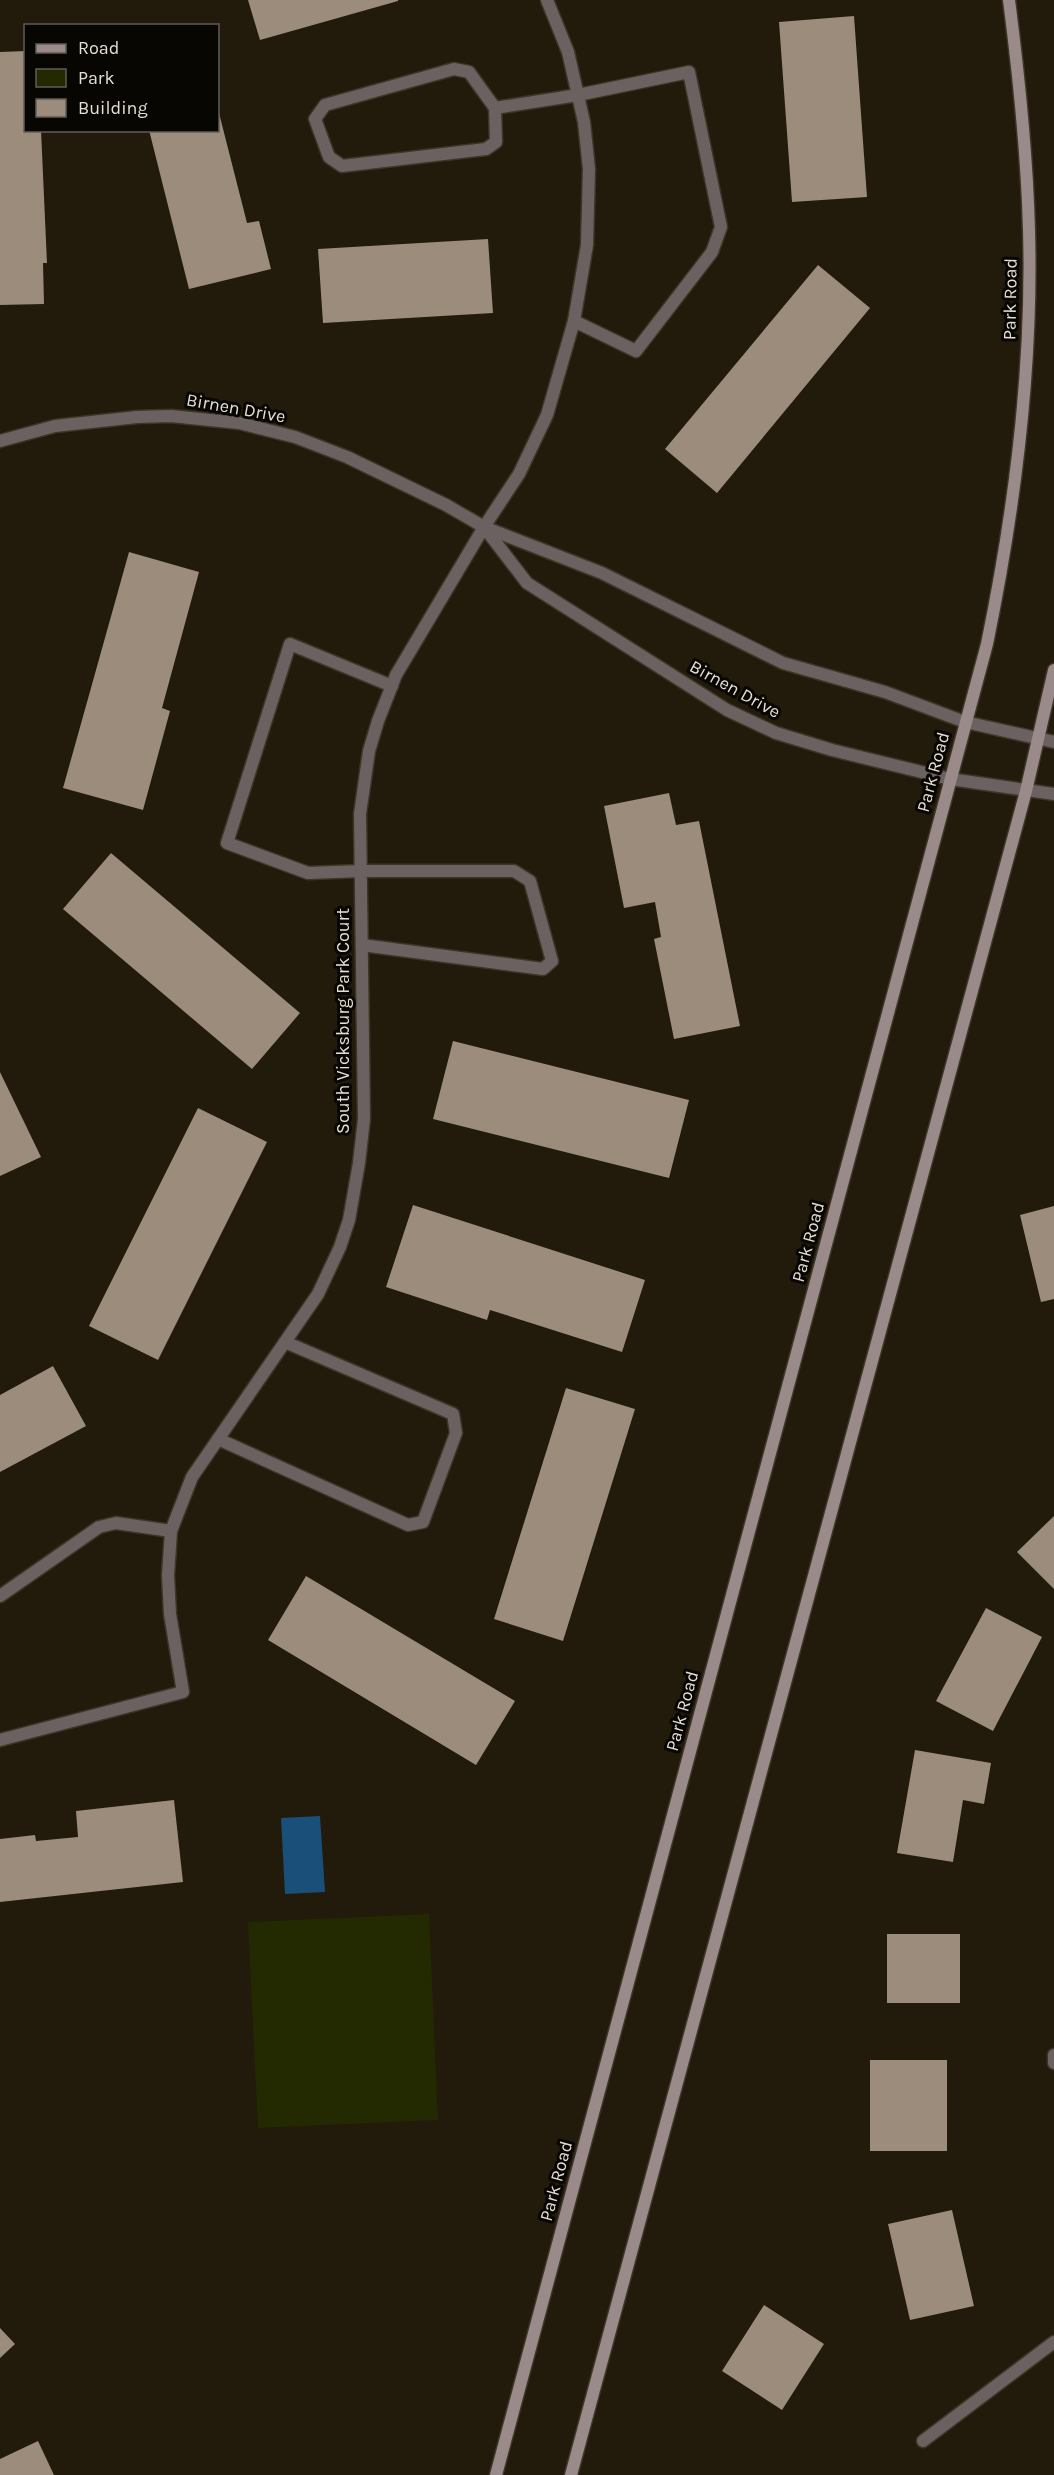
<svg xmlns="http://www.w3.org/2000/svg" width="1054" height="2475" font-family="Karla,sans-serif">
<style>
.green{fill:#232a01}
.water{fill:#1a4f79}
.building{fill:#9b8c7c}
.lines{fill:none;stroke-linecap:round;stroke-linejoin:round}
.lane-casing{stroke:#3d3526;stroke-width:15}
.street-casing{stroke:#3d3526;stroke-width:15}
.secondary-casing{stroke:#3d3526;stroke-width:15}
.lane{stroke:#6c6161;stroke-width:12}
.street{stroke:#6c6161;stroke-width:12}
.secondary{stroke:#9a8a89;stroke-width:12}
.labels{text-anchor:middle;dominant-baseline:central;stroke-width:6;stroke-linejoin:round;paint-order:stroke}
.street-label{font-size:18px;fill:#e4ded4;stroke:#080602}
</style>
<rect width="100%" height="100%" fill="#221a0a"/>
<!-- green -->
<path class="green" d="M 429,1914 L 438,2120 L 258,2128 L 248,1922 Z"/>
<!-- water -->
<path class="water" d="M 320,1816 L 325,1892 L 285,1894 L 281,1818 Z"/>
<!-- building -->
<path class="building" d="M 248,0 L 398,0 L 398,1 L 260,40 Z
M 854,16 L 867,197 L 792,202 L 779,22 Z
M 26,51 L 26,130 L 41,130 L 47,263 L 43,263 L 44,304 L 0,305 L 0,52 Z
M 218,109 L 247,223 L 259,221 L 271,269 L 189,289 L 149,130 L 218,130 Z
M 488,239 L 493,313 L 323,323 L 318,249 Z
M 818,265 L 870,308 L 717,493 L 665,449 Z
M 129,552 L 199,572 L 162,708 L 170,711 L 143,810 L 63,788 Z
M 669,793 L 676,825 L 699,821 L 740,1026 L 674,1039 L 654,939 L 661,937 L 655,902 L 624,908 L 604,806 Z
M 111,853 L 300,1013 L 252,1069 L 63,909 Z
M 453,1041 L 689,1100 L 669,1178 L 433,1119 Z
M 0,1072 L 41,1157 L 0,1176 Z
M 198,1108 L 267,1142 L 158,1360 L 89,1326 Z
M 413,1205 L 645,1280 L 622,1352 L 490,1310 L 487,1320 L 386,1287 Z
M 1054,1206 L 1054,1299 L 1041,1302 L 1020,1215 Z
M 53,1366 L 86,1426 L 0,1472 L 0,1395 Z
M 566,1388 L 635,1409 L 563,1641 L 494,1619 Z
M 1054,1516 L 1054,1589 L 1017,1552 Z
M 306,1576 L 515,1701 L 476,1765 L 268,1640 Z
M 986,1608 L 1042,1637 L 993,1731 L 936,1701 Z
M 915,1750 L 991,1763 L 984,1804 L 963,1800 L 953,1862 L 897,1853 Z
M 174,1800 L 183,1882 L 0,1902 L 0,1839 L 35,1835 L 36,1841 L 78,1837 L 76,1811 Z
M 887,1934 L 960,1934 L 960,2003 L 887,2003 Z
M 870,2060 L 947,2060 L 947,2151 L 870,2151 Z
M 952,2210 L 974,2306 L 910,2320 L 888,2224 Z
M 764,2305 L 824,2344 L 782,2410 L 722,2371 Z
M 0,2328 L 15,2344 L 0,2358 Z
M 38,2441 L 54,2475 L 0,2475 L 0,2459 Z"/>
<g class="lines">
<!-- lane casing -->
<g class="lane-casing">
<path id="lane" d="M 495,108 L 496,142 L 486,149 L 342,166 L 329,157 L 315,119 L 325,105 L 454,69 L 469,72 L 495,108 L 578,95 L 689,72 L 721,227 L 712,252 L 636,351 L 574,321
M 362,945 L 543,969 L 552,961 L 530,881 L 514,871 L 361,871 L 308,873 L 227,843 L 290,644 L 392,686
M 218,1439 L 408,1525 L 423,1522 L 456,1433 L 453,1414 L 285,1342
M 0,1596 L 99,1527 L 116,1523 L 171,1531 L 168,1575 L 170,1614 L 183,1692 L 0,1740"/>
</g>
<!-- street casing -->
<g class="street-casing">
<path id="street" d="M 0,441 L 55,426 L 137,417 L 171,416 L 239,423 L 295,437 L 347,457 L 446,505 L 484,527 L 602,573 L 783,663 L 885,692 L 965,722 L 1054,742
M 484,527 L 527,583 L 727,710 L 776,733 L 832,750 L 950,779 L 1054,794
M 171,1531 L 192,1477 L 318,1294 L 340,1247 L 349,1220 L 359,1163 L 364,1119 L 360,814 L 369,751 L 378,721 L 396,675 L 484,527 L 519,474 L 547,415 L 574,321 L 587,245 L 589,169 L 584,122 L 568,52 L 547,0
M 1054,2055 L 1054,2063
M 923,2441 L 1054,2342"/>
</g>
<!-- secondary casing -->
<g class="secondary-casing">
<path id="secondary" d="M 496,2475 L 987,644 C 1015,508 1033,369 1029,230 C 1027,153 1019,77 1009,0
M 571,2475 L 1026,791 L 1054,670"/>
</g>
<!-- lane -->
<use href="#lane" class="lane"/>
<!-- street -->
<use href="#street" class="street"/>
<!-- secondary -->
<use href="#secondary" class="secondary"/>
</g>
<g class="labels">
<!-- street labels -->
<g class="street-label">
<text transform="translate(1010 299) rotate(-89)">Park Road</text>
<text transform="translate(236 408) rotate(10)">Birnen Drive</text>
<text transform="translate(735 689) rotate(29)">Birnen Drive</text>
<text transform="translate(933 772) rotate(-75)">Park Road</text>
<text transform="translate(343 1021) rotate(-90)">South Vicksburg Park Court</text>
<text transform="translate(808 1242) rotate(-75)">Park Road</text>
<text transform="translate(682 1711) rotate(-75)">Park Road</text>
<text transform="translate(556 2181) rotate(-75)">Park Road</text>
</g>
</g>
<!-- legend -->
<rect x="24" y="24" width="195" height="108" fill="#080602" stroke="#605c56" stroke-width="1.5"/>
<rect x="36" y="44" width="30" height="9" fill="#9a8a89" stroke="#605c56" stroke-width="1.5"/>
<text x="78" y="54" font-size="18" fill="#e4ded4">Road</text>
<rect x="36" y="69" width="30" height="18" fill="#232a01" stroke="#605c56" stroke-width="1.5"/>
<text x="78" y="84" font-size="18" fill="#e4ded4">Park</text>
<rect x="36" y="99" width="30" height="18" fill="#9b8c7c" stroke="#605c56" stroke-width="1.5"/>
<text x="78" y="114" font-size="18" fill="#e4ded4">Building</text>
</svg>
